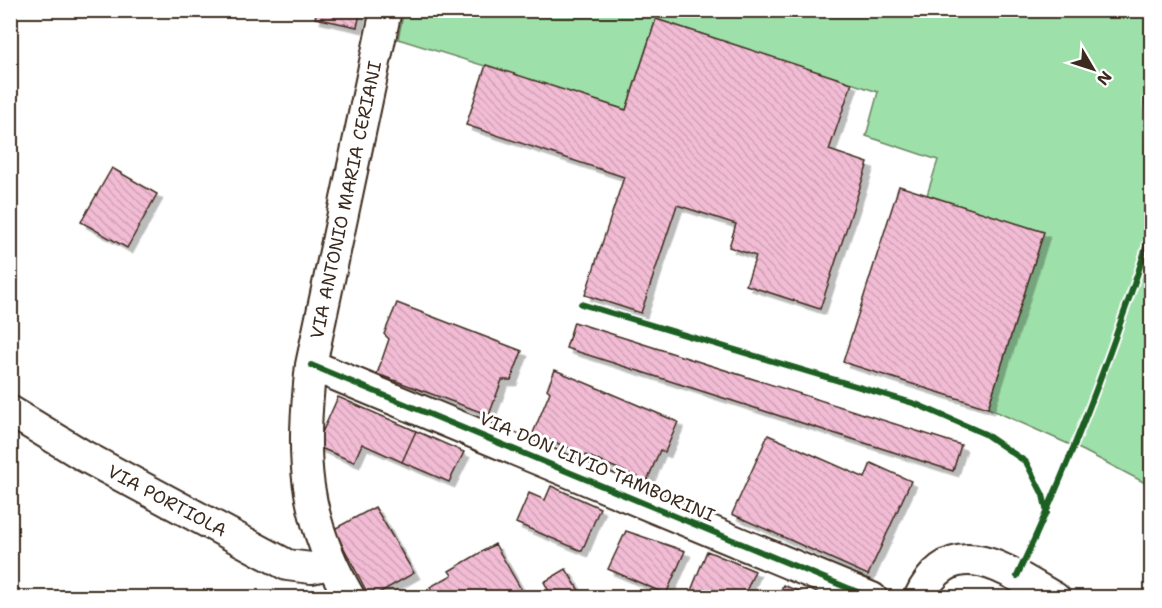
<svg xmlns="http://www.w3.org/2000/svg" width="1162" height="608" font-family="'Shantell Sans',sans-serif">
<style>
.green{fill:#9ee0aa;stroke:#6c8564;stroke-width:1.5}
.building{fill:url(#building-back-hatch);stroke:#3b2a1e;stroke-width:1.5;filter:url(#shadow)}
.lines{fill:none;stroke-linecap:round;stroke-linejoin:round}
.minor-casing{stroke:#3b2a1e;stroke-width:34}
.minor{stroke:#fff;stroke-width:30}
.cycleway-casing{stroke:#fff;stroke-width:10}
.cycleway{stroke:#1b5e20;stroke-width:6}
.labels{text-anchor:middle;dominant-baseline:central;stroke-width:6;stroke-linejoin:round;paint-order:stroke}
.street-label{font-size:18px;fill:#3b2a1e;stroke:#fff}
</style>
<defs>
<pattern id="building-back-hatch" width="6" height="6" patternUnits="userSpaceOnUse" patternTransform="scale(1.5)"><rect width="6" height="6" fill="#f2bcd4"/><path d="M-1 5l2 2M0 0l6 6M5-1l2 2" fill="none" stroke="#d0a2b6"/></pattern>
<filter id="shadow"><feDropShadow dx="5.5" dy="5.5" stdDeviation="0" flood-color="#0004"/></filter>
</defs>
<rect width="100%" height="100%" fill="#fff"/>
<filter id="ink" filterUnits="userSpaceOnUse"><feTurbulence type="fractalNoise" baseFrequency=".0167" numOctaves="2"/><feDisplacementMap in="SourceGraphic" scale="12" xChannelSelector="R" yChannelSelector="G"/><feConvolveMatrix kernelMatrix="1 2 1 2 8 2 1 2 1" color-interpolation-filters="sRGB"/></filter>
<g filter="url(#ink)">
<!-- green -->
<path class="green" d="M 404,10 L 1151,11 L 1151,486 L 1084,451 L 988,408 L 1043,232 L 927,195 L 938,160 L 866,136 L 878,92 L 656,19 L 626,110 L 398,39 Z"/>
<!-- building -->
<path class="building" d="M 317,10 L 361,10 L 357,27 L 315,18 Z
M 656,19 L 852,83 L 829,150 L 868,163 L 820,309 L 746,285 L 756,256 L 729,247 L 736,224 L 677,205 L 641,313 L 585,295 L 624,177 L 466,125 L 486,65 L 626,110 Z
M 112,168 L 157,194 L 127,248 L 81,222 Z
M 899,186 L 1044,232 L 988,408 L 843,362 Z
M 397,303 L 522,351 L 511,380 L 502,380 L 489,415 L 377,374 L 389,339 L 384,334 Z
M 574,322 L 961,445 L 953,471 L 566,348 Z
M 555,370 L 678,422 L 665,452 L 660,450 L 647,481 L 533,433 L 550,392 L 547,389 Z
M 338,397 L 416,431 L 402,462 L 362,444 L 354,462 L 316,446 Z
M 416,431 L 464,452 L 449,482 L 402,462 Z
M 768,435 L 865,478 L 871,463 L 911,481 L 868,575 L 732,514 Z
M 551,486 L 600,508 L 582,551 L 516,523 L 529,493 L 545,500 Z
M 375,507 L 414,573 L 370,598 L 334,529 Z
M 626,531 L 685,551 L 666,594 L 608,569 Z
M 495,544 L 522,591 L 510,598 L 436,598 L 430,587 L 452,575 L 449,571 Z
M 707,551 L 755,571 L 743,598 L 688,598 Z
M 566,569 L 581,594 L 575,598 L 553,598 L 544,582 Z
M 783,585 L 815,598 L 778,598 Z"/>
<g class="lines">
<!-- minor casing -->
<g class="minor-casing">
<path id="minor" d="M 311,365 L 872,598
M 10,411 L 84,456 L 287,565 L 311,568 L 330,564
M 350,598 C 302,516 301,456 311,365 L 386,10
M 919,598 C 952,528 1008,571 1055,598"/>
</g>
<!-- minor -->
<use href="#minor" class="minor"/>
<!-- cycleway casing -->
<g class="cycleway-casing">
<path id="cycleway" d="M 1152,76 L 1147,100 L 1152,166
M 581,304 L 916,404 L 985,434 L 1026,462 L 1043,495 L 1047,513
M 311,365 L 872,598
M 1017,576 C 1054,499 1086,419 1115,338 C 1128,300 1143,264 1152,224"/>
</g>
<!-- cycleway -->
<use href="#cycleway" class="cycleway"/>
</g>
</g>
<g class="labels">
<!-- street labels -->
<g class="street-label">
<text transform="translate(346 200) rotate(-78)">VIA ANTONIO MARIA CERIANI</text>
<text transform="translate(597 467) rotate(23)">VIA DON LIVIO TAMBORINI</text>
<text transform="translate(167 501) rotate(28)">VIA PORTIOLA</text>
</g>
</g>
<!-- margin -->
<rect width="1162" height="608" fill="none" stroke="#fff" stroke-width="36"/>
<rect x="18" y="18" width="1126" height="572" fill="none" stroke="#3b2a1e" stroke-width="2" filter="url(#ink)"/>
<!-- north arrow -->
<g transform="translate(1093 69) rotate(129)" stroke="#ffffff" stroke-width="4.5" paint-order="stroke">
<path d="M0-4.5L10 22L0 15L-10 22Z" fill="#3b2a1e"/>
<text y="-9" font-size="16" font-weight="bold" text-anchor="middle" fill="#3b2a1e">N</text>
</g>
</svg>
